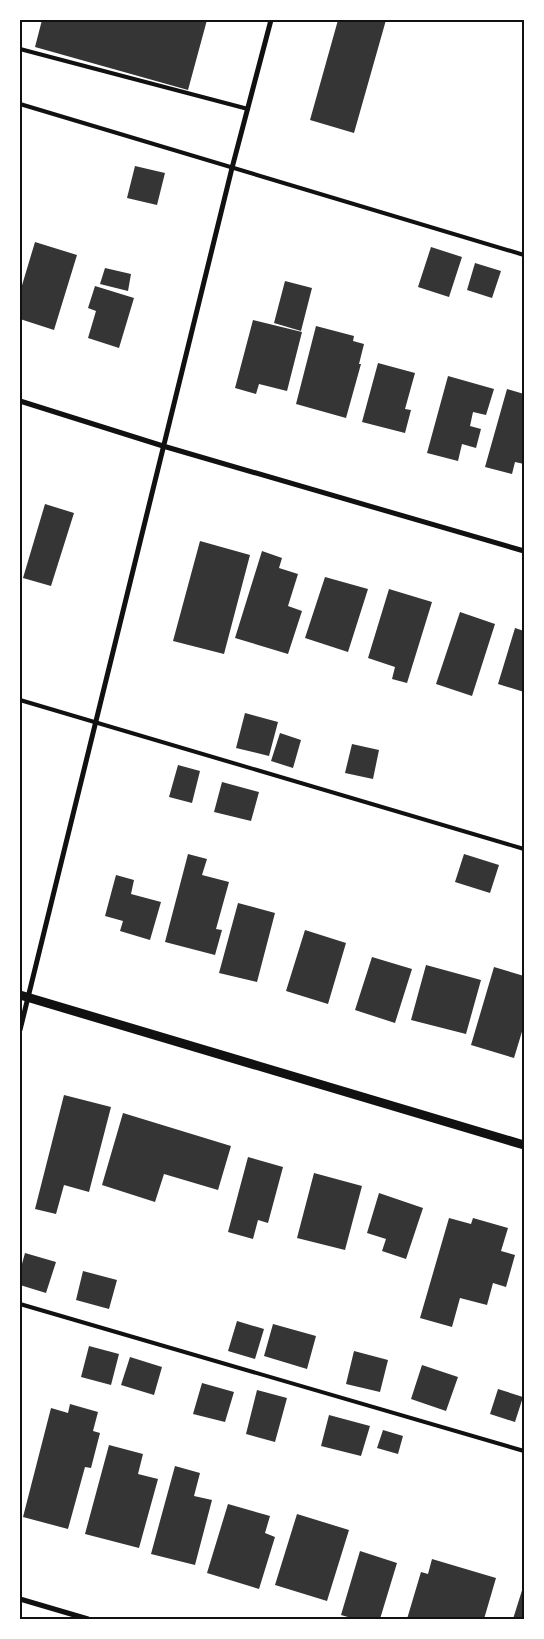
<svg xmlns="http://www.w3.org/2000/svg" width="544" height="1639" font-family="'PT Sans',sans-serif">
<style>
.building{fill:#353535}
.lines{fill:none;stroke-linecap:round;stroke-linejoin:round}
.service{stroke:#111;stroke-width:4}
.minor{stroke:#111;stroke-width:5}
.tertiary{stroke:#111;stroke-width:9}
.neatline{fill:none;stroke:#111;stroke-width:2}
</style>
<rect width="100%" height="100%" fill="#fff"/>
<!-- building -->
<path class="building" d="M 42,20 L 207,20 L 188,90 L 35,47 Z
M 338,20 L 386,20 L 354,133 L 310,120 Z
M 135,166 L 165,173 L 157,205 L 127,198 Z
M 35,242 L 77,255 L 54,330 L 20,319 L 20,292 Z
M 431,247 L 462,257 L 449,297 L 418,287 Z
M 475,263 L 501,271 L 492,298 L 467,290 Z
M 105,268 L 131,274 L 128,291 L 100,284 Z
M 285,281 L 312,288 L 301,331 L 274,323 Z
M 95,286 L 134,298 L 119,348 L 88,338 L 96,311 L 88,308 Z
M 253,320 L 302,332 L 287,391 L 259,384 L 256,394 L 235,388 Z
M 316,326 L 354,336 L 353,341 L 364,344 L 359,364 L 361,364 L 346,418 L 296,404 Z
M 378,363 L 415,373 L 405,409 L 411,410 L 405,433 L 362,422 Z
M 448,376 L 494,389 L 486,415 L 473,412 L 470,426 L 481,429 L 476,448 L 462,444 L 458,461 L 427,453 Z
M 507,389 L 524,394 L 524,464 L 515,462 L 512,474 L 485,467 Z
M 45,504 L 74,513 L 51,586 L 23,578 Z
M 200,541 L 250,555 L 224,654 L 173,641 Z
M 262,551 L 282,558 L 279,568 L 298,574 L 288,606 L 302,611 L 288,654 L 235,638 Z
M 325,577 L 368,589 L 348,652 L 305,638 Z
M 389,589 L 432,602 L 407,683 L 392,679 L 395,667 L 368,658 Z
M 460,612 L 495,624 L 472,696 L 436,684 Z
M 515,628 L 524,631 L 524,692 L 498,684 Z
M 245,713 L 278,722 L 269,756 L 236,748 Z
M 280,733 L 301,740 L 293,768 L 271,761 Z
M 352,744 L 379,750 L 373,779 L 345,773 Z
M 178,765 L 200,771 L 192,803 L 169,797 Z
M 222,782 L 259,792 L 251,821 L 214,812 Z
M 188,854 L 207,859 L 202,875 L 229,882 L 216,929 L 222,930 L 215,955 L 165,942 Z
M 464,854 L 499,865 L 490,893 L 455,882 Z
M 116,875 L 134,880 L 131,894 L 161,902 L 150,940 L 120,931 L 123,921 L 105,916 Z
M 238,903 L 275,913 L 257,982 L 219,973 Z
M 305,930 L 346,943 L 328,1004 L 286,991 Z
M 372,957 L 412,969 L 395,1023 L 355,1010 Z
M 426,965 L 481,980 L 466,1034 L 411,1020 Z
M 494,967 L 524,976 L 524,1025 L 514,1058 L 471,1045 Z
M 64,1095 L 111,1107 L 89,1192 L 64,1185 L 56,1214 L 35,1209 Z
M 123,1113 L 231,1146 L 218,1190 L 164,1174 L 155,1202 L 102,1185 Z
M 248,1157 L 283,1167 L 268,1223 L 258,1220 L 253,1239 L 228,1232 Z
M 314,1173 L 362,1186 L 345,1250 L 297,1238 Z
M 379,1193 L 423,1208 L 406,1259 L 382,1251 L 386,1239 L 367,1233 Z
M 449,1218 L 471,1224 L 473,1218 L 508,1228 L 501,1251 L 515,1255 L 506,1287 L 493,1283 L 487,1305 L 460,1298 L 452,1327 L 420,1318 Z
M 25,1253 L 56,1262 L 46,1293 L 20,1285 L 20,1271 Z
M 83,1271 L 117,1280 L 109,1309 L 76,1300 Z
M 237,1321 L 264,1329 L 255,1359 L 228,1351 Z
M 273,1324 L 316,1336 L 307,1369 L 264,1356 Z
M 89,1346 L 119,1354 L 111,1385 L 81,1377 Z
M 354,1351 L 388,1360 L 380,1392 L 346,1384 Z
M 130,1357 L 162,1367 L 154,1395 L 121,1385 Z
M 422,1365 L 458,1377 L 446,1411 L 411,1399 Z
M 202,1383 L 234,1392 L 225,1422 L 193,1414 Z
M 498,1389 L 523,1397 L 515,1422 L 490,1414 Z
M 257,1390 L 287,1398 L 275,1442 L 246,1434 Z
M 70,1404 L 98,1412 L 93,1431 L 100,1433 L 91,1468 L 85,1467 L 68,1529 L 23,1517 L 51,1408 L 68,1413 Z
M 329,1415 L 370,1426 L 361,1456 L 321,1446 Z
M 383,1430 L 403,1436 L 398,1454 L 377,1448 Z
M 109,1445 L 143,1454 L 138,1474 L 158,1479 L 139,1548 L 85,1534 Z
M 175,1466 L 200,1473 L 194,1496 L 212,1500 L 195,1565 L 151,1554 Z
M 228,1504 L 270,1516 L 265,1533 L 275,1537 L 259,1589 L 207,1573 Z
M 297,1514 L 349,1530 L 327,1601 L 275,1585 Z
M 360,1551 L 397,1563 L 380,1619 L 355,1619 L 341,1615 Z
M 432,1559 L 496,1578 L 484,1619 L 407,1619 L 421,1572 L 428,1574 Z
M 524,1584 L 524,1619 L 513,1619 Z"/>
<g class="lines">
<!-- service -->
<path class="service" d="M 20,49 L 248,109
M 20,104 L 524,255
M 20,700 L 524,849
M 20,1304 L 524,1451"/>
<!-- minor -->
<path class="minor" d="M 20,401 L 163,446 L 524,551
M 20,1030 L 232,168 L 271,20
M 20,1599 L 88,1619"/>
<!-- tertiary -->
<path class="tertiary" d="M 20,995 L 524,1145"/>
</g>
<!-- border -->
<rect width="544" height="1639" fill="none" stroke="#ffffff" stroke-width="42"/>
<rect x="21" y="21" width="502" height="1597" class="neatline"/>
</svg>
